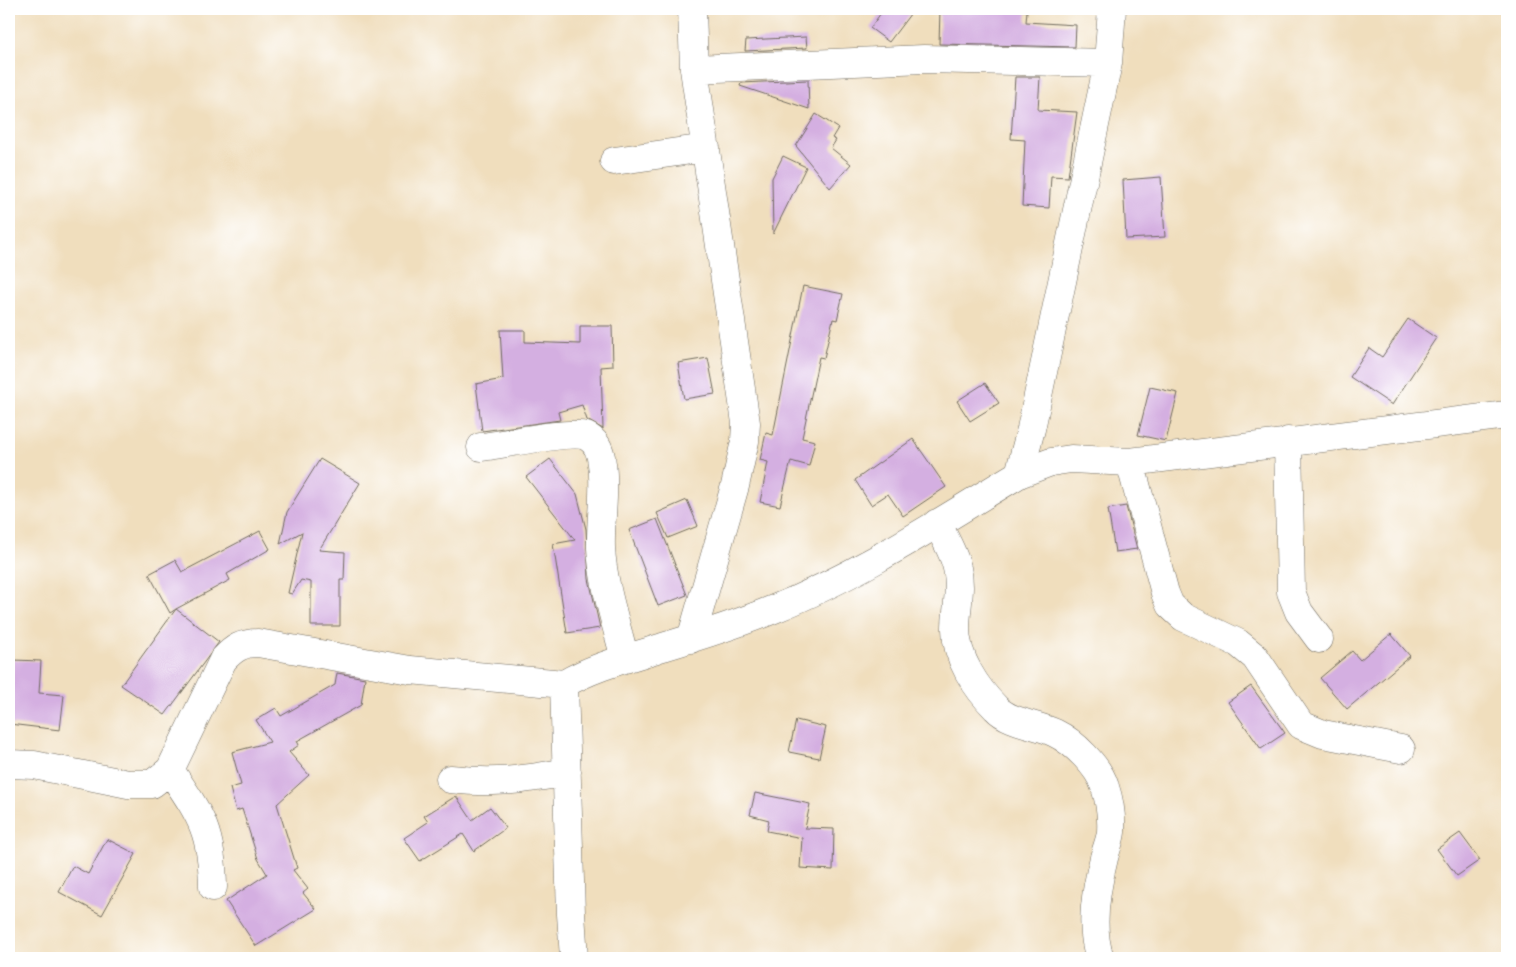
<svg xmlns="http://www.w3.org/2000/svg" width="1516" height="967" font-family="'Shantell Sans',sans-serif">
<style>
.building{fill:#d4afe1}
.lines{fill:none;stroke-linecap:round;stroke-linejoin:round}
.minor-casing{stroke:#706a5e;stroke-width:29}
.minor{stroke:#fff;stroke-width:28}
</style>
<rect width="100%" height="100%" fill="#fff"/>
<filter id="ink" filterUnits="userSpaceOnUse"><feTurbulence type="fractalNoise" baseFrequency=".02" numOctaves="2"/><feDisplacementMap in="SourceGraphic" scale="10" xChannelSelector="R" yChannelSelector="G"/><feConvolveMatrix kernelMatrix="1 2 1 2 8 2 1 2 1" color-interpolation-filters="sRGB"/></filter>
<filter id="wash" filterUnits="userSpaceOnUse"><feTurbulence type="fractalNoise" baseFrequency=".0096" numOctaves="4" result="noise"/><feDisplacementMap in="SourceGraphic" scale="20" xChannelSelector="R" yChannelSelector="G"/><feGaussianBlur stdDeviation="1.12" result="paint"/><feColorMatrix in="noise" values="0 0 0 0 0 0 0 0 0 0 0 0 0 0 0 0 0 1.4 0 .05"/><feComposite in="paint" operator="in"/></filter>
<g filter="url(#wash)">
<rect width="100%" height="100%" fill="#f0debd"/>
<g id="blocks">
<!-- building -->
<path class="building" d="M 884,9 L 914,9 L 889,42 L 870,28 Z
M 940,9 L 1008,9 L 1027,11 L 1026,22 L 1076,25 L 1075,47 L 939,44 Z
M 806,37 L 807,48 L 745,51 L 746,40 Z
M 1015,77 L 1040,77 L 1038,110 L 1077,112 L 1068,177 L 1051,176 L 1049,208 L 1022,206 L 1025,140 L 1011,139 Z
M 808,80 L 809,109 L 740,86 L 741,83 Z
M 816,114 L 838,128 L 832,138 L 836,140 L 831,148 L 851,164 L 830,188 L 796,146 Z
M 783,156 L 806,167 L 773,234 L 772,178 Z
M 1161,177 L 1165,237 L 1126,239 L 1123,180 Z
M 803,286 L 843,294 L 837,320 L 833,319 L 824,358 L 819,357 L 802,438 L 815,441 L 809,466 L 791,461 L 780,506 L 760,502 L 768,462 L 760,460 L 766,433 L 773,435 Z
M 1408,319 L 1436,338 L 1392,405 L 1350,377 L 1369,348 L 1382,357 Z
M 580,326 L 612,326 L 613,366 L 601,367 L 603,429 L 587,420 L 582,405 L 558,412 L 560,420 L 482,431 L 476,384 L 503,379 L 500,330 L 525,330 L 525,342 L 580,344 Z
M 708,358 L 715,394 L 684,399 L 678,363 Z
M 985,383 L 999,403 L 970,421 L 957,401 Z
M 1150,387 L 1178,393 L 1166,441 L 1138,435 Z
M 913,439 L 946,487 L 903,516 L 888,494 L 871,505 L 855,480 Z
M 320,459 L 360,483 L 319,550 L 345,552 L 344,580 L 340,580 L 340,626 L 311,626 L 311,582 L 301,580 L 292,594 L 288,593 L 302,532 L 280,544 L 287,512 Z
M 550,459 L 577,494 L 586,529 L 589,579 L 600,628 L 567,633 L 553,544 L 575,540 L 526,477 Z
M 687,500 L 698,526 L 668,538 L 657,513 Z
M 1126,506 L 1137,549 L 1115,552 L 1108,509 Z
M 657,519 L 687,595 L 658,606 L 629,530 Z
M 260,531 L 270,549 L 227,574 L 230,580 L 176,609 L 219,642 L 165,715 L 121,685 L 176,609 L 170,613 L 149,574 L 175,560 L 182,572 Z
M 1391,634 L 1410,656 L 1347,709 L 1320,678 L 1352,651 L 1360,660 Z
M 13,660 L 41,661 L 39,693 L 64,695 L 60,730 L 9,724 L 9,689 L 12,690 Z
M 337,673 L 365,678 L 361,705 L 297,741 L 299,745 L 289,752 L 309,775 L 277,804 L 297,868 L 293,870 L 308,889 L 303,893 L 316,909 L 256,946 L 226,901 L 267,874 L 258,859 L 242,809 L 236,811 L 230,788 L 241,785 L 232,752 L 270,742 L 256,720 L 276,708 L 281,716 L 335,685 Z
M 1251,686 L 1285,733 L 1261,749 L 1228,702 Z
M 796,720 L 826,727 L 819,758 L 789,752 Z
M 755,793 L 810,804 L 805,828 L 834,829 L 833,870 L 800,868 L 802,838 L 767,831 L 769,820 L 750,815 Z
M 456,796 L 472,820 L 490,807 L 506,828 L 474,851 L 463,834 L 420,861 L 404,838 L 428,822 L 424,816 Z
M 1460,833 L 1480,860 L 1457,876 L 1437,849 Z
M 107,839 L 136,854 L 102,915 L 59,892 L 73,866 L 88,874 Z"/>
</g>
</g>
<g filter="url(#ink)">
<use href="#blocks" fill-opacity="0" stroke="#706a5e" stroke-width="1"/>
<g class="lines">
<!-- minor casing -->
<g class="minor-casing">
<path id="minor" d="M 694,69 L 924,59 L 1108,63
M 614,161 L 706,148
M 1288,441 L 1291,592 L 1299,612 L 1319,639
M 481,447 C 500,445 571,430 586,436 C 597,441 601,453 602,464 C 606,492 600,520 601,548 C 603,585 616,623 625,659
M 1130,462 L 1165,593 L 1170,605 L 1183,617 L 1238,643 L 1255,657 L 1301,725 L 1323,734 L 1401,749
M 1019,474 L 1051,462 L 1071,459 L 1130,462 L 1507,415
M 937,523 C 944,537 954,553 957,568 C 962,589 956,608 956,629 C 956,658 976,688 996,708 C 1010,723 1037,724 1055,733 C 1074,742 1099,767 1105,787 C 1110,802 1112,816 1111,832 C 1110,841 1106,849 1104,858 C 1096,889 1089,927 1100,958
M 691,639 L 735,486 L 745,441 L 746,423 L 694,69 L 692,9
M 9,764 L 34,765 L 128,784 L 152,784 L 170,770 L 223,660 C 234,648 242,643 258,643 L 410,670 L 564,684
M 170,770 C 200,815 212,830 213,887
M 450,779 C 495,784 523,780 567,772
M 574,958 L 571,914 L 564,684 C 595,666 629,658 663,647 C 700,636 738,624 774,609 C 861,574 939,522 1019,474 L 1031,429 L 1108,63 L 1112,9"/>
</g>
<!-- minor -->
<use href="#minor" class="minor"/>
</g>
</g>
<!-- margin -->
<rect width="1516" height="967" fill="none" stroke="#fff" stroke-width="30"/>
</svg>
